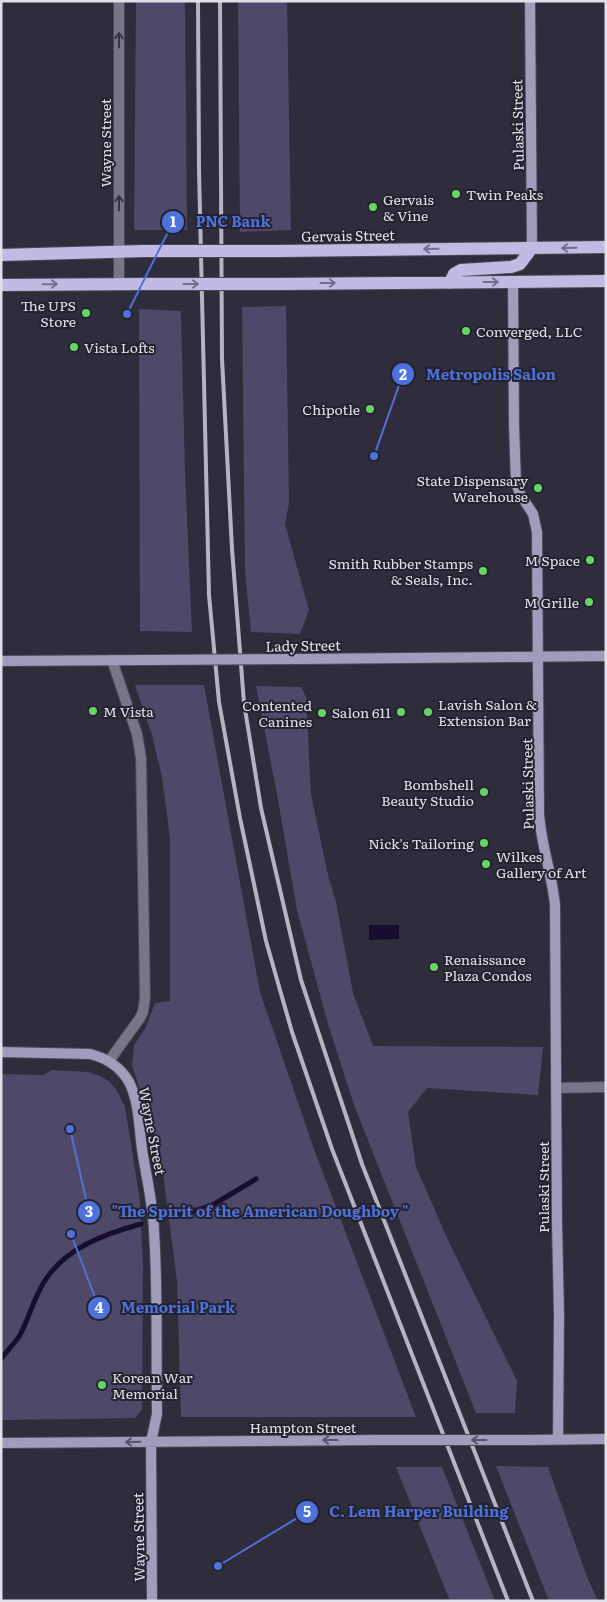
<svg xmlns="http://www.w3.org/2000/svg" width="607" height="1602" font-family="Literata,serif">
<style>
.green{fill:#4f4969}
.water{fill:#170d30}
.lines{fill:none;stroke-linecap:round;stroke-linejoin:round}
.stream{stroke:#170d30;stroke-width:5}
.street-casing{stroke:#4b4957;stroke-width:12}
.secondary-casing{stroke:#4b4957;stroke-width:12}
.primary-casing{stroke:#4b4957;stroke-width:14}
.street{stroke:#787588;stroke-width:10}
.secondary{stroke:#a19cbb;stroke-width:10}
.primary{stroke:#c1bae2;stroke-width:12}
.rail{stroke:#b6b4bf;stroke-width:4}
.secondary-bridge-casing{stroke:#4b4957;stroke-width:12;stroke-linecap:butt}
.primary-bridge-casing{stroke:#4b4957;stroke-width:14;stroke-linecap:butt}
.secondary-bridge{stroke:#a19cbb;stroke-width:10}
.primary-bridge{stroke:#c1bae2;stroke-width:12}
.oneway{stroke:#363342}
.oneway2{stroke:#736e89}
.oneway3{stroke:#575368}
.poi-dot{fill:#68d465;stroke:#252230;stroke-width:2}
.labels{text-anchor:middle;dominant-baseline:central;stroke-width:4;stroke-linejoin:round;paint-order:stroke}
.street-label{font-size:14px;fill:#e1e0e9;stroke:#252230}
.poi-label{font-size:14px;fill:#e1e0e9;stroke:#252230;text-anchor:end}
.leader{fill:none;stroke:#4e72dc;stroke-width:2}
.callout-dot{fill:#4e72dc;stroke:#252230;stroke-width:2}
.mark-label{font-size:15px;text-anchor:middle;font-weight:bold;fill:#fff}
.callout-label{font-size:15px;text-anchor:middle;font-weight:bold;fill:#4e72dc;stroke:#252230;stroke-width:4;stroke-linejoin:round;paint-order:stroke}
</style>
<rect width="100%" height="100%" fill="#2f2c3b"/>
<!-- green -->
<path class="green" d="M 136,1 L 185,1 L 187,230 L 134,230 Z
M 238,1 L 287,1 L 291,230 L 240,232 Z
M 286,306 L 289,503 L 285,524 L 309,610 L 300,634 L 251,632 L 245,571 L 242,307 Z
M 139,309 L 181,311 L 185,473 L 192,632 L 140,631 Z
M 135,685 L 204,685 L 260,992 L 315,1152 L 416,1417 L 181,1417 L 177,1281 L 160,1150 L 132,1065 L 134,1045 L 146,1027 L 155,1003 L 170,1001 L 170,838 L 162,777 L 152,735 Z
M 256,686 L 301,687 L 306,697 L 311,795 L 328,875 L 336,902 L 353,993 L 373,1046 L 543,1047 L 538,1095 L 427,1088 L 408,1112 L 416,1167 L 448,1240 L 517,1381 L 515,1413 L 476,1413 L 354,1105 L 328,1024 L 297,910 L 277,794 Z
M 52,1070 L 88,1072 L 100,1076 L 110,1082 L 117,1091 L 125,1107 L 140,1201 L 143,1268 L 142,1409 L 135,1418 L 1,1420 L 1,1074 L 43,1075 Z
M 496,1466 L 548,1467 L 587,1577 L 598,1601 L 549,1601 Z
M 396,1467 L 442,1467 L 495,1601 L 450,1601 Z"/>
<!-- water -->
<path class="water" d="M 369,925 L 399,925 L 399,939 L 369,940 Z"/>
<g class="lines">
<!-- stream -->
<path class="stream" d="M 176,1216 L 211,1206 L 256,1179
M 1,1359 C 7,1351 15,1343 20,1335 C 29,1318 34,1298 44,1282 C 65,1248 104,1234 141,1224"/>
<!-- street casing -->
<g class="street-casing">
<path id="street" d="M 119,1 L 119,284
M 109,1061 L 140,1018 L 143,1012 L 145,997 L 141,758 L 137,734 L 112,660
M 556,1088 L 606,1087"/>
</g>
<!-- secondary casing -->
<g class="secondary-casing">
<path id="secondary" d="M 530,1 L 532,248
M 513,282 L 514,425 L 516,483 L 520,494 L 533,514 L 537,532 L 539,813 C 541,845 552,874 555,905 L 557,1223 L 559,1315 L 558,1439
M 300,659 L 606,656
M 1,661 L 149,660
M 1,1052 L 90,1054 C 106,1058 120,1066 129,1082 C 139,1101 139,1127 142,1149 C 146,1176 153,1203 154,1231 C 158,1292 156,1353 157,1414 L 151,1442 L 152,1601
M 528,1440 L 606,1439
M 1,1443 L 379,1440"/>
</g>
<!-- primary casing -->
<g class="primary-casing">
<path id="primary" d="M 280,251 L 606,247
M 1,255 L 144,251
M 450,283 L 454,274 L 461,270 L 511,267 L 520,264 L 532,248
M 280,284 L 606,281
M 1,285 L 143,284"/>
</g>
<!-- street -->
<use href="#street" class="street"/>
<!-- secondary -->
<use href="#secondary" class="secondary"/>
<!-- primary -->
<use href="#primary" class="primary"/>
<!-- rail -->
<path class="rail" d="M 198,1 L 199,170 L 209,595 L 219,702 L 240,818 L 266,941 L 292,1032 L 332,1149 L 508,1601
M 220,1 L 222,359 L 232,549 L 244,703 L 261,808 L 301,980 L 362,1164 L 533,1601"/>
<!-- secondary-bridge casing -->
<g class="secondary-bridge-casing">
<path id="secondary-bridge" d="M 149,660 L 300,659
M 379,1440 L 528,1440"/>
</g>
<!-- primary-bridge casing -->
<g class="primary-bridge-casing">
<path id="primary-bridge" d="M 144,251 L 280,251
M 143,284 L 280,284"/>
</g>
<!-- secondary-bridge -->
<use href="#secondary-bridge" class="secondary-bridge"/>
<!-- primary-bridge -->
<use href="#primary-bridge" class="primary-bridge"/>
</g>
<!-- one-way arrows -->
<defs><path id="oneway-shaft" d="M-6 0H5M1.5-3L5.5 0L1.5 3" fill="none" stroke-width="1.6" stroke-linecap="round" stroke-linejoin="round" transform="scale(1.25)"/></defs>
<g class="oneway">
<use href="#oneway-shaft" transform="translate(119 40) rotate(-90)"/>
<use href="#oneway-shaft" transform="translate(119 203) rotate(-90)"/>
</g>
<g class="oneway2">
<use href="#oneway-shaft" transform="translate(569 248) rotate(179)"/>
<use href="#oneway-shaft" transform="translate(431 249) rotate(179)"/>
<use href="#oneway-shaft" transform="translate(491 282)"/>
<use href="#oneway-shaft" transform="translate(328 283)"/>
<use href="#oneway-shaft" transform="translate(50 284) rotate(-1)"/>
<use href="#oneway-shaft" transform="translate(191 284)"/>
</g>
<g class="oneway3">
<use href="#oneway-shaft" transform="translate(330 1440) rotate(180)"/>
<use href="#oneway-shaft" transform="translate(479 1440) rotate(180)"/>
<use href="#oneway-shaft" transform="translate(133 1442) rotate(179)"/>
</g>
<!-- markers -->
<g class="poi-dot">
<circle cx="456" cy="194" r="5"/>
<circle cx="373" cy="207" r="5"/>
<circle cx="86" cy="313" r="5"/>
<circle cx="466" cy="331" r="5"/>
<circle cx="74" cy="347" r="5"/>
<circle cx="370" cy="409" r="5"/>
<circle cx="538" cy="488" r="5"/>
<circle cx="590" cy="560" r="5"/>
<circle cx="483" cy="571" r="5"/>
<circle cx="589" cy="602" r="5"/>
<circle cx="93" cy="711" r="5"/>
<circle cx="401" cy="712" r="5"/>
<circle cx="428" cy="712" r="5"/>
<circle cx="322" cy="713" r="5"/>
<circle cx="484" cy="792" r="5"/>
<circle cx="484" cy="843" r="5"/>
<circle cx="486" cy="864" r="5"/>
<circle cx="434" cy="967" r="5"/>
<circle cx="102" cy="1385" r="5"/>
</g>
<g class="labels">
<!-- street labels -->
<g class="street-label">
<text transform="translate(517 125) rotate(-91)">Pulaski Street</text>
<text transform="translate(105 143) rotate(-90)">Wayne Street</text>
<text transform="translate(348 235) rotate(-1)">Gervais Street</text>
<text transform="translate(303 645) rotate(-1)">Lady Street</text>
<text transform="translate(527 784) rotate(-91)">Pulaski Street</text>
<text transform="translate(153 1131) rotate(79)">Wayne Street</text>
<text transform="translate(543 1187) rotate(-90)">Pulaski Street</text>
<text x="303" y="1427">Hampton Street</text>
<text transform="translate(138 1537) rotate(-91)">Wayne Street</text>
</g>
<!-- poi labels -->
<g class="poi-label">
<text x="466" y="194" text-anchor="start">Twin Peaks</text>
<text x="383" y="199" text-anchor="start">Gervais<tspan x="383" dy="16">&amp; Vine</tspan></text>
<text x="76" y="305">The UPS<tspan x="76" dy="16">Store</tspan></text>
<text x="476" y="331" text-anchor="start">Converged, LLC</text>
<text x="84" y="347" text-anchor="start">Vista Lofts</text>
<text x="360" y="409">Chipotle</text>
<text x="528" y="480">State Dispensary<tspan x="528" dy="16">Warehouse</tspan></text>
<text x="580" y="560">M Space</text>
<text x="473" y="563">Smith Rubber Stamps<tspan x="473" dy="16">&amp; Seals, Inc.</tspan></text>
<text x="579" y="602">M Grille</text>
<text x="438" y="704" text-anchor="start">Lavish Salon &amp;<tspan x="438" dy="16">Extension Bar</tspan></text>
<text x="312" y="705">Contented<tspan x="312" dy="16">Canines</tspan></text>
<text x="103" y="711" text-anchor="start">M Vista</text>
<text x="391" y="712">Salon 611</text>
<text x="474" y="784">Bombshell<tspan x="474" dy="16">Beauty Studio</tspan></text>
<text x="474" y="843">Nick's Tailoring</text>
<text x="496" y="856" text-anchor="start">Wilkes<tspan x="496" dy="16">Gallery of Art</tspan></text>
<text x="444" y="959" text-anchor="start">Renaissance<tspan x="444" dy="16">Plaza Condos</tspan></text>
<text x="112" y="1377" text-anchor="start">Korean War<tspan x="112" dy="16">Memorial</tspan></text>
</g>
</g>
<!-- callouts -->
<path class="leader" d="M127 314L173 222M374 456L403 374M70 1129L89 1212M71 1234L99 1308M218 1566L307 1512"/>
<g class="callout-dot">
<circle cx="127" cy="314" r="5"/>
<circle cx="374" cy="456" r="5"/>
<circle cx="70" cy="1129" r="5"/>
<circle cx="71" cy="1234" r="5"/>
<circle cx="218" cy="1566" r="5"/>
<circle cx="173" cy="222" r="12"/>
<circle cx="403" cy="374" r="12"/>
<circle cx="89" cy="1212" r="12"/>
<circle cx="99" cy="1308" r="12"/>
<circle cx="307" cy="1512" r="12"/>
</g>
<g class="mark-label">
<text x="173" y="227">1</text>
<text x="403" y="380">2</text>
<text x="89" y="1217">3</text>
<text x="99" y="1313">4</text>
<text x="307" y="1517">5</text>
</g>
<g class="callout-label">
<text x="233" y="227">PNC Bank</text>
<text x="491" y="380">Metropolis Salon</text>
<text x="260" y="1217">"The Spirit of the American Doughboy "</text>
<text x="178" y="1313">Memorial Park</text>
<text x="419" y="1517">C. Lem Harper Building</text>
</g>
<!-- border -->
<rect width="607" height="1602" fill="none" stroke="#e1e0e9" stroke-width="5"/>
</svg>
